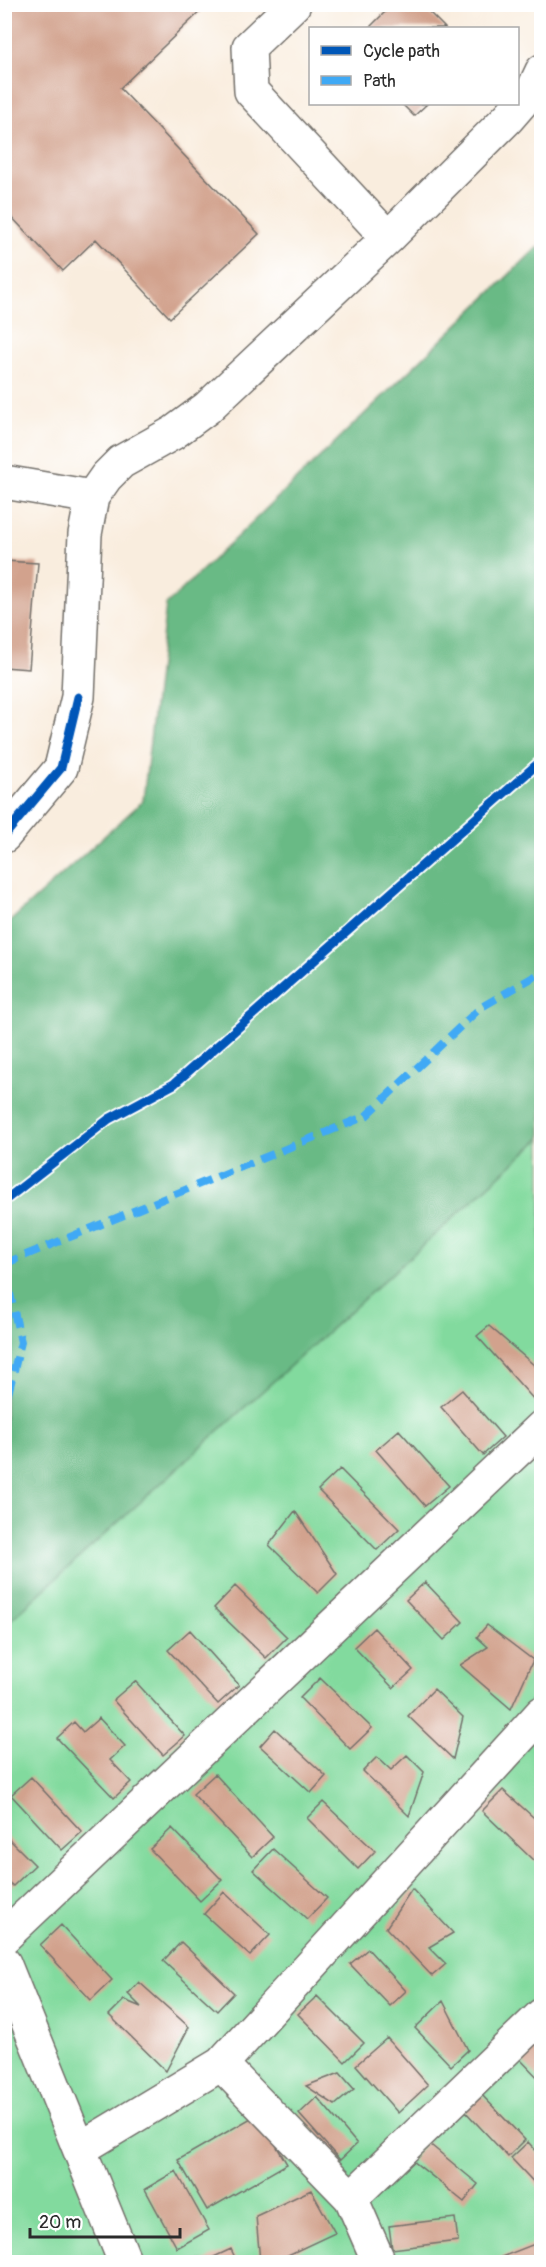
<svg xmlns="http://www.w3.org/2000/svg" width="546" height="2267" font-family="Pangolin,sans-serif">
<style>
.green{fill:#82da9e;stroke:#568264;stroke-width:1.5}
.forest{fill:#69ba85;stroke:#4a7258;stroke-width:1.5}
.building{fill:#d2a28d}
.lines{fill:none;stroke-linecap:round;stroke-linejoin:round}
.minor-casing{stroke:#736f6a;stroke-width:36}
.minor{stroke:#fff;stroke-width:33}
.quiet{stroke:#3fa9f5;stroke-width:8;stroke-dasharray:15 8;stroke-linecap:butt}
.cycleway-casing{stroke:#fff;stroke-width:13}
.cycleway{stroke:#0057b8;stroke-width:9}
</style>
<rect width="100%" height="100%" fill="#fff"/>
<filter id="ink" filterUnits="userSpaceOnUse"><feTurbulence type="fractalNoise" baseFrequency=".0167" numOctaves="2"/><feDisplacementMap in="SourceGraphic" scale="12" xChannelSelector="R" yChannelSelector="G"/><feConvolveMatrix kernelMatrix="1 2 1 2 8 2 1 2 1" color-interpolation-filters="sRGB"/></filter>
<filter id="wash" filterUnits="userSpaceOnUse"><feTurbulence type="fractalNoise" baseFrequency=".008" numOctaves="4" result="noise"/><feDisplacementMap in="SourceGraphic" scale="24" xChannelSelector="R" yChannelSelector="G"/><feGaussianBlur stdDeviation="1.35" result="paint"/><feColorMatrix in="noise" values="0 0 0 0 0 0 0 0 0 0 0 0 0 0 0 0 0 1.4 0 .05"/><feComposite in="paint" operator="in"/></filter>
<g filter="url(#wash)">
<rect width="100%" height="100%" fill="#f9edde"/>
<!-- green -->
<path class="green" d="M 541,1138 L 541,2262 L 5,2262 L 4,1625 Z"/>
<!-- forest -->
<path class="forest" d="M 538,247 L 542,251 L 541,1138 L 5,1625 L 5,926 L 143,801 L 166,605 Z"/>
<g id="blocks">
<!-- building -->
<path class="building" d="M 4,4 L 208,4 L 120,88 L 259,234 L 170,318 L 96,239 L 63,271 L 4,209 Z
M 393,4 L 421,4 L 445,28 L 369,28 Z
M 402,104 L 427,104 L 414,116 Z
M 4,561 L 38,563 L 29,669 L 4,667 Z
M 489,1326 L 542,1372 L 542,1397 L 536,1402 L 477,1336 Z
M 462,1390 L 503,1437 L 483,1455 L 441,1407 Z
M 399,1430 L 449,1486 L 425,1506 L 376,1450 Z
M 340,1469 L 399,1529 L 377,1550 L 318,1490 Z
M 295,1511 L 337,1574 L 318,1593 L 269,1545 Z
M 425,1582 L 463,1622 L 444,1640 L 406,1600 Z
M 235,1586 L 287,1637 L 266,1658 L 214,1608 Z
M 487,1625 L 533,1660 L 511,1709 L 460,1665 L 488,1647 L 477,1637 Z
M 374,1628 L 413,1670 L 393,1688 L 354,1647 Z
M 190,1630 L 239,1685 L 218,1704 L 168,1650 Z
M 320,1678 L 372,1728 L 350,1749 L 300,1698 Z
M 135,1681 L 185,1736 L 163,1755 L 113,1700 Z
M 434,1689 L 463,1717 L 453,1759 L 408,1716 Z
M 99,1718 L 125,1746 L 110,1760 L 131,1782 L 114,1798 L 57,1738 L 74,1722 L 83,1732 Z
M 275,1729 L 326,1776 L 311,1793 L 260,1746 Z
M 407,1755 L 424,1772 L 409,1816 L 363,1771 L 377,1757 L 391,1770 Z
M 215,1774 L 273,1837 L 252,1857 L 193,1794 Z
M 31,1777 L 82,1832 L 62,1850 L 11,1795 Z
M 503,1790 L 542,1825 L 542,1853 L 534,1861 L 482,1811 Z
M 323,1802 L 375,1851 L 358,1869 L 307,1818 Z
M 172,1828 L 222,1880 L 200,1901 L 150,1849 Z
M 4,1834 L 35,1865 L 13,1886 L 4,1878 Z
M 273,1849 L 327,1898 L 307,1919 L 253,1870 Z
M 412,1889 L 453,1933 L 429,1947 L 446,1964 L 432,1976 L 386,1928 Z
M 224,1892 L 270,1935 L 250,1956 L 204,1914 Z
M 61,1925 L 112,1980 L 91,2000 L 40,1945 Z
M 181,1942 L 234,1993 L 217,2011 L 163,1961 Z
M 368,1949 L 406,1991 L 390,2006 L 350,1964 Z
M 139,1982 L 189,2027 L 166,2071 L 109,2015 L 124,2000 L 141,2007 L 128,1994 Z
M 317,1996 L 364,2043 L 345,2062 L 298,2014 Z
M 443,2001 L 468,2050 L 451,2066 L 415,2028 Z
M 387,2038 L 428,2085 L 398,2113 L 356,2065 Z
M 533,2038 L 542,2048 L 542,2082 L 516,2055 Z
M 340,2073 L 354,2089 L 335,2105 L 306,2086 Z
M 480,2093 L 525,2140 L 508,2157 L 463,2109 Z
M 317,2097 L 357,2144 L 340,2160 L 299,2114 Z
M 258,2114 L 287,2164 L 207,2210 L 178,2160 Z
M 426,2141 L 478,2184 L 464,2202 L 412,2160 Z
M 528,2142 L 542,2157 L 542,2191 L 511,2158 Z
M 176,2171 L 209,2230 L 177,2248 L 145,2189 Z
M 311,2190 L 335,2233 L 273,2262 L 260,2262 L 256,2216 Z
M 455,2218 L 458,2241 L 392,2249 L 389,2226 Z
M 542,2241 L 542,2262 L 489,2262 Z
M 231,2249 L 237,2262 L 203,2262 Z"/>
</g>
</g>
<g filter="url(#ink)">
<use href="#blocks" fill-opacity="0" stroke="#736f6a" stroke-width="1.5"/>
<g class="lines">
<!-- minor casing -->
<g class="minor-casing">
<path id="minor" d="M 294,4 L 249,47 L 251,91 L 388,238
M 4,482 L 92,497 L 106,477 L 121,462 L 173,433 L 207,408 L 388,238 L 508,118 L 534,88 L 542,71
M 4,836 L 61,768 L 78,697 L 85,534 L 92,497
M 4,1937 L 542,1427
M 4,1963 L 125,2262
M 221,2064 L 351,2198
M 80,2149 L 221,2064 L 542,1713
M 379,2262 L 351,2198 L 542,2015"/>
</g>
<!-- minor -->
<use href="#minor" class="minor"/>
<!-- quiet -->
<path class="quiet" d="M 4,1264 L 366,1116 L 480,1008 L 542,972
M 4,1267 L 21,1342 L 4,1410"/>
<!-- cycleway casing -->
<g class="cycleway-casing">
<path id="cycleway" d="M 4,836 L 61,768 L 78,697
M 4,1201 L 109,1119 L 174,1084 L 542,760"/>
</g>
<!-- cycleway -->
<use href="#cycleway" class="cycleway"/>
</g>
</g>
<!-- margin -->
<rect width="546" height="2267" fill="none" stroke="#fff" stroke-width="24"/>
<!-- legend -->
<rect x="309" y="27" width="210" height="78" fill="#ffffff" stroke="#aaaaaa" stroke-width="1.5"/>
<rect x="321" y="46" width="30" height="9" fill="#0057b8" stroke="#aaaaaa" stroke-width="1.5"/>
<text x="363" y="57" font-size="18" fill="#2b2b2b">Cycle path</text>
<rect x="321" y="76" width="30" height="9" fill="#3fa9f5" stroke="#aaaaaa" stroke-width="1.5"/>
<text x="363" y="87" font-size="18" fill="#2b2b2b">Path</text>
<!-- scale -->
<path d="M30 2228v9h150v-9" fill="none" stroke="#2b2b2b" stroke-width="3"/>
<text x="39" y="2228" font-size="18" fill="#2b2b2b" stroke="#ffffff" stroke-width="4.5" paint-order="stroke">20 m</text>
</svg>
